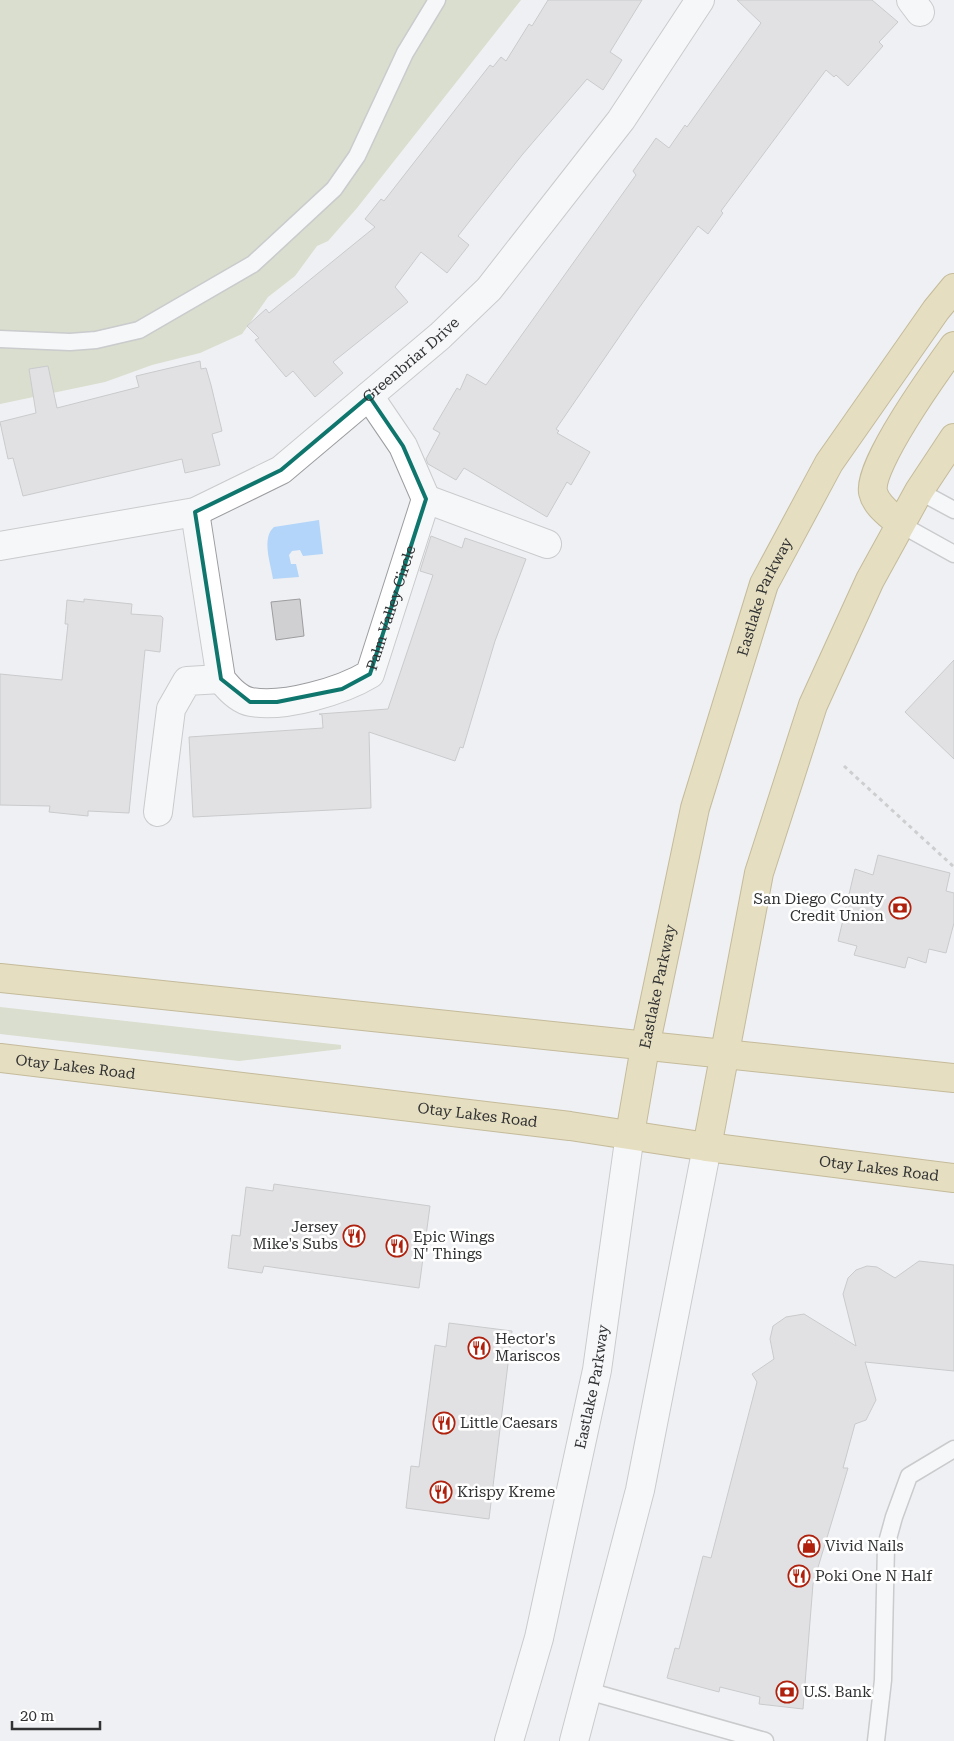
<svg xmlns="http://www.w3.org/2000/svg" width="954" height="1741" font-family="'Roboto Serif',serif">
<style>
.green{fill:#bec7a2}
.water{fill:#b3d5f9}
.building{fill:#d0cfd1;stroke:#9d9c9f}
.lines{fill:none;stroke-linecap:round;stroke-linejoin:round}
.lane-casing{stroke:#9c9da0;stroke-width:19}
.street-casing{stroke:#9c9da0;stroke-width:30}
.secondary-casing{stroke:#9c9da0;stroke-width:30}
.primary-casing{stroke:#917a32;stroke-width:30}
.path{stroke:#a3a4a6;stroke-width:3;stroke-dasharray:4 4;stroke-linecap:butt}
.lane{stroke:#fff;stroke-width:16}
.street{stroke:#fff;stroke-width:28}
.secondary{stroke:#fff;stroke-width:28}
.primary{stroke:#dcc783;stroke-width:28}
.marked{fill:none;stroke:#0f766e;stroke-width:4;stroke-linejoin:round}
.labels{text-anchor:middle;dominant-baseline:central;stroke-width:5;stroke-linejoin:round;paint-order:stroke}
.street-label{font-size:15px;fill:#313233;stroke:#fff}
.poi-label{font-size:15px;fill:#313233;stroke:#fff;text-anchor:start}
</style>
<rect width="100%" height="100%" fill="#eff0f3"/>
<!-- green -->
<path class="green" d="M 0,0 L 521,0 L 357,208 L 328,241 L 317,246 L 295,276 L 268,297 L 242,334 L 200,353 L 152,365 L 105,382 L 0,404 Z
M 0,1007 L 341,1045 L 341,1049 L 239,1061 L 0,1034 Z"/>
<!-- water -->
<path class="water" d="M 319,520 L 323,554 L 303,556 L 300,550 L 292,551 L 289,555 L 291,564 L 296,564 L 299,577 L 273,579 C 271,564 261,538 274,527 Z"/>
<!-- building -->
<path class="building" d="M 548,0 L 642,0 L 610,52 L 622,60 L 603,90 L 587,79 L 522,155 L 458,236 L 469,245 L 447,273 L 421,252 L 395,287 L 408,302 L 333,362 L 343,373 L 315,397 L 293,371 L 286,377 L 255,340 L 259,338 L 247,326 L 266,309 L 269,313 L 375,227 L 365,219 L 381,199 L 384,201 L 490,65 L 493,67 L 501,57 L 506,61 L 529,24 L 532,26 Z
M 737,0 L 872,0 L 898,22 L 879,42 L 883,46 L 848,86 L 836,75 L 834,77 L 826,70 L 721,211 L 723,213 L 708,234 L 698,226 L 639,308 L 556,429 L 559,431 L 557,433 L 590,452 L 571,485 L 567,482 L 547,517 L 464,468 L 456,480 L 428,464 L 426,459 L 440,433 L 433,429 L 457,388 L 460,390 L 467,374 L 486,385 L 636,175 L 633,171 L 656,138 L 669,148 L 685,125 L 687,127 L 761,23 Z
M 200,361 L 201,369 L 206,368 L 211,385 L 222,431 L 212,434 L 220,465 L 185,473 L 182,459 L 23,496 L 13,458 L 8,459 L 0,422 L 36,413 L 29,369 L 48,366 L 57,408 L 139,387 L 136,376 Z
M 431,536 L 462,548 L 465,538 L 526,559 L 495,641 L 463,748 L 460,747 L 455,761 L 369,732 L 371,808 L 193,817 L 189,737 L 323,728 L 322,715 L 319,714 L 388,709 L 433,575 L 420,571 Z
M 84,599 L 132,604 L 131,614 L 161,616 L 163,618 L 160,652 L 145,650 L 129,813 L 88,811 L 88,816 L 49,812 L 50,806 L 0,805 L 0,674 L 62,680 L 68,624 L 65,624 L 67,600 L 84,602 Z
M 300,599 L 304,636 L 276,640 L 271,602 Z
M 954,660 L 954,759 L 905,712 Z
M 878,855 L 950,873 L 946,891 L 954,893 L 954,923 L 946,953 L 929,949 L 926,963 L 908,957 L 905,968 L 854,955 L 857,946 L 838,941 L 855,869 L 873,875 Z
M 274,1184 L 430,1206 L 419,1288 L 264,1266 L 262,1273 L 228,1268 L 232,1235 L 240,1236 L 246,1187 L 273,1191 Z
M 919,1261 L 954,1265 L 954,1371 L 865,1362 L 876,1400 L 866,1420 L 855,1424 L 843,1468 L 848,1468 L 813,1584 L 803,1709 L 759,1704 L 760,1697 L 720,1687 L 719,1692 L 667,1678 L 675,1648 L 679,1649 L 703,1556 L 711,1558 L 757,1382 L 752,1374 L 774,1359 L 770,1339 L 773,1326 L 786,1317 L 804,1314 L 856,1346 L 843,1294 L 848,1278 L 856,1270 L 867,1266 L 877,1267 L 895,1278 Z
M 449,1323 L 512,1331 L 489,1519 L 406,1508 L 411,1466 L 419,1467 L 435,1345 L 446,1347 Z"/>
<g class="lines">
<!-- lane casing -->
<g class="lane-casing">
<path id="lane" d="M 0,339 L 70,342 L 96,340 L 139,330 L 253,264 L 334,189 L 357,156 L 405,53 L 437,0
M 919,491 L 954,510
M 900,524 L 954,554
M 588,1691 L 765,1741
M 876,1741 L 883,1680 L 886,1546 L 894,1517 L 909,1476 L 954,1449"/>
</g>
<!-- street casing -->
<g class="street-casing">
<g id="street">
<path d="M 911,0 L 920,12"/>
<path d="M 426,499 L 547,544"/>
<path id="s1" d="M 195,512 L 221,679 C 228,688 239,700 251,702 C 284,708 342,691 370,674 L 426,499 L 403,446 L 369,396"/>
<path id="s2" d="M 0,546 L 195,512 L 281,470 L 440,336 L 489,289 L 621,120 L 700,0"/>
<path d="M 158,812 L 171,709 L 187,681 L 221,679"/>
</g>
</g>
<!-- secondary casing -->
<g class="secondary-casing">
<g id="secondary">
<path id="s3" d="M 509,1741 L 539,1638 L 597,1370 L 630,1134"/>
<path d="M 574,1741 L 640,1490 L 707,1147"/>
</g>
</g>
<!-- primary casing -->
<g class="primary-casing">
<g id="primary">
<path d="M 900,524 C 891,515 876,506 873,492 C 868,465 936,371 954,346"/>
<path d="M 0,978 L 954,1078"/>
<path id="s4" d="M 0,1058 L 570,1126 L 707,1147 L 954,1178"/>
<path id="s5" d="M 630,1134 L 645,1047 L 695,808 L 764,584 L 829,463 L 936,310 L 954,288"/>
<path d="M 707,1147 L 759,873 L 813,705 L 870,580 L 919,491 L 954,438"/>
</g>
</g>
<!-- path -->
<path class="path" d="M 844,766 L 954,867"/>
<!-- lane -->
<use href="#lane" class="lane"/>
<!-- street -->
<use href="#street" class="street"/>
<!-- secondary -->
<use href="#secondary" class="secondary"/>
<!-- primary -->
<use href="#primary" class="primary"/>
</g>
<!-- marked area -->
<path d="M0 0H954V1741H0ZM 369,396 L 403,446 L 426,499 L 370,674 L 342,689 L 277,702 L 250,702 L 221,679 L 195,512 L 281,470 Z" fill="#eff0f3" fill-opacity=".55" fill-rule="evenodd"/>
<path class="marked" d="M 369,396 L 403,446 L 426,499 L 370,674 L 342,689 L 277,702 L 250,702 L 221,679 L 195,512 L 281,470 Z"/>
<!-- icons -->
<defs>
<g id="bank-ring" transform="scale(1.125)"><circle r="9.5" fill="#fff" stroke="#af210d" stroke-width="1.5"/><path d="M-6-4H6V4H-6ZM0-2.3a2.3 2.3 0 1 0 0 4.6a2.3 2.3 0 1 0 0-4.6Z" fill="#af210d"/></g>
<g id="restaurant-ring" transform="scale(1.125)"><circle r="9.5" fill="#fff" stroke="#af210d" stroke-width="1.5"/><path d="M-5-6h1v4h1v-4h1v4h1v-4h1v5L-1.5 .5V6h-2V.5L-5-1ZM5-6V6H3V1.5H1.5Q1.5-4 5-6Z" fill="#af210d"/></g>
<g id="shop-ring" transform="scale(1.125)"><circle r="9.5" fill="#fff" stroke="#af210d" stroke-width="1.5"/><path d="M-5-2.5h2.3a2.7 3.5 0 0 1 5.4 0H5L5.5 6h-11ZM-1.5-2.5h3a1.5 2.3 0 0 0-3 0Z" fill="#af210d"/></g>
</defs>
<g fill-rule="evenodd">
<use href="#bank-ring" x="900" y="908"/>
<use href="#restaurant-ring" x="354" y="1236"/>
<use href="#restaurant-ring" x="397" y="1246"/>
<use href="#restaurant-ring" x="479" y="1348"/>
<use href="#restaurant-ring" x="444" y="1423"/>
<use href="#restaurant-ring" x="441" y="1492"/>
<use href="#shop-ring" x="809" y="1546"/>
<use href="#restaurant-ring" x="799" y="1576"/>
<use href="#bank-ring" x="787" y="1692"/>
</g>
<g class="labels">
<!-- street labels -->
<g class="street-label">
<text stroke="none"><textPath href="#s2" startOffset="464">Greenbriar Drive</textPath></text>
<text stroke="none"><textPath href="#s5" startOffset="555">Eastlake Parkway</textPath></text>
<text stroke="none"><textPath href="#s1" startOffset="401">Palm Valley Circle</textPath></text>
<text stroke="none"><textPath href="#s5" startOffset="150">Eastlake Parkway</textPath></text>
<text stroke="none"><textPath href="#s4" startOffset="76">Otay Lakes Road</textPath></text>
<text stroke="none"><textPath href="#s4" startOffset="481">Otay Lakes Road</textPath></text>
<text stroke="none"><textPath href="#s4" startOffset="886">Otay Lakes Road</textPath></text>
<text stroke="none"><textPath href="#s3" startOffset="364">Eastlake Parkway</textPath></text>
</g>
<!-- poi labels -->
<g class="poi-label">
<text x="884" y="899" text-anchor="end">San Diego County<tspan x="884" dy="17">Credit Union</tspan></text>
<text x="338" y="1227" text-anchor="end">Jersey<tspan x="338" dy="17">Mike's Subs</tspan></text>
<text x="413" y="1237">Epic Wings<tspan x="413" dy="17">N' Things</tspan></text>
<text x="495" y="1339">Hector's<tspan x="495" dy="17">Mariscos</tspan></text>
<text x="460" y="1423">Little Caesars</text>
<text x="457" y="1492">Krispy Kreme</text>
<text x="825" y="1546">Vivid Nails</text>
<text x="815" y="1576">Poki One N Half</text>
<text x="803" y="1692">U.S. Bank</text>
</g>
</g>
<!-- scale -->
<path d="M12 1721v8h88v-8" fill="none" stroke="#313233" stroke-width="2.5"/>
<text x="20" y="1721" font-size="15" fill="#313233" stroke="#ffffff" stroke-width="4" paint-order="stroke">20 m</text>
</svg>
